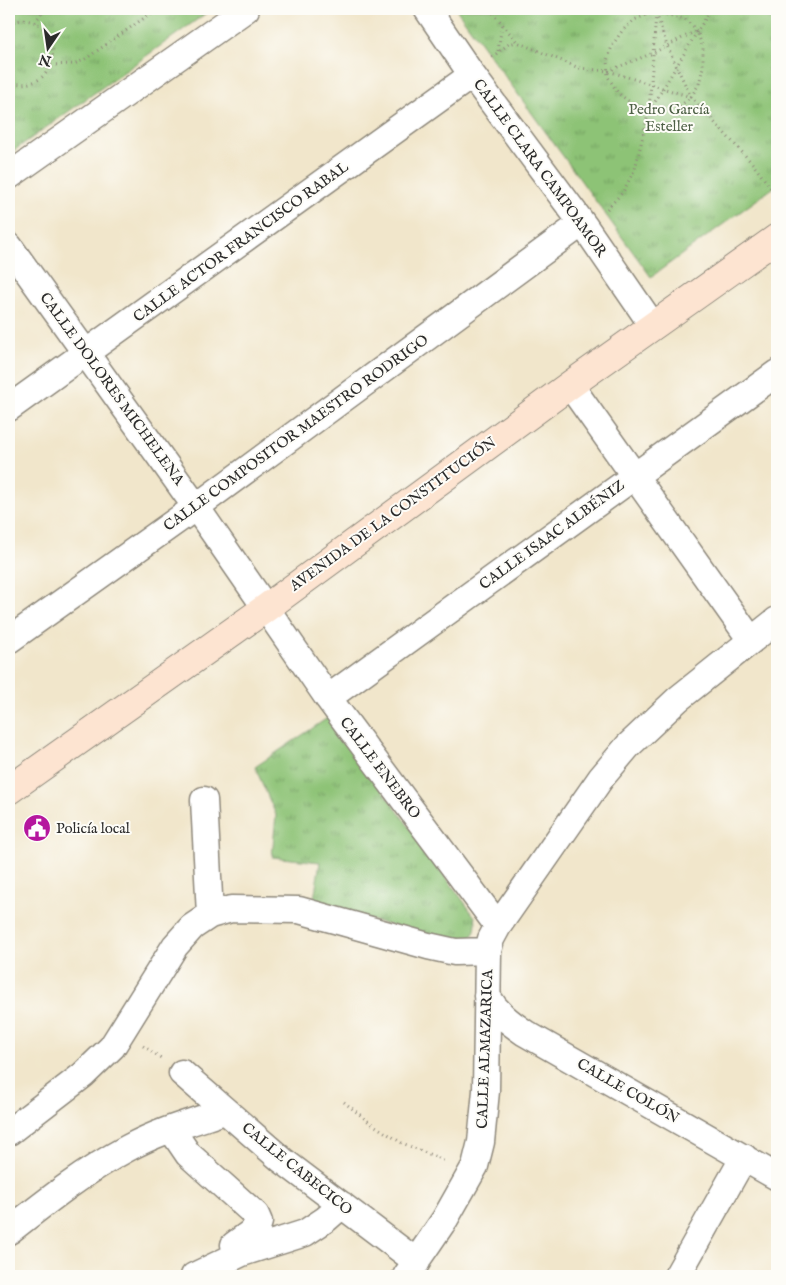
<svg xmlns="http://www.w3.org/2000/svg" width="786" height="1285" font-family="'IM FELL English',serif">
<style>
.park{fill:url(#park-tufts);stroke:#5c7750}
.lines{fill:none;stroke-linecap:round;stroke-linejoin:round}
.street-casing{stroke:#8e887b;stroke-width:29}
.secondary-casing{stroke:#8e887b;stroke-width:30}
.path{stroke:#8e887b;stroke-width:3;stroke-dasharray:1 4;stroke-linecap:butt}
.street{stroke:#fff;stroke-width:26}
.secondary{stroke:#fde4d1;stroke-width:28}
.labels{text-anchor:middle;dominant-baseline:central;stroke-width:4;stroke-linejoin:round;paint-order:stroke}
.park-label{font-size:15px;fill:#4d6045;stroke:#fdfcf7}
.street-label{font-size:15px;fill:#2b2b2b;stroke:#fdfcf7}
.poi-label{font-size:15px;fill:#2b2b2b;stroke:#fdfcf7;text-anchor:start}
</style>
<defs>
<pattern id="park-tufts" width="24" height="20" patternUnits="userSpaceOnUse" patternTransform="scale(1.25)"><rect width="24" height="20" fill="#8dc376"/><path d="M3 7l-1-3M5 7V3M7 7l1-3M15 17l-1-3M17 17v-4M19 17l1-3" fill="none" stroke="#739f61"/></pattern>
</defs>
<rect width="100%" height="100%" fill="#fdfcf7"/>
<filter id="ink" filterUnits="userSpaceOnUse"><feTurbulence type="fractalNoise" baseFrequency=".02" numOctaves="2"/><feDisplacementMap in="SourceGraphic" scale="10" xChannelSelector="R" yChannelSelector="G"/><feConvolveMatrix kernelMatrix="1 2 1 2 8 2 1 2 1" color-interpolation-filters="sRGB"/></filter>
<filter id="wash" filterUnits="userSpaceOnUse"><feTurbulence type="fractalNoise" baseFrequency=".0096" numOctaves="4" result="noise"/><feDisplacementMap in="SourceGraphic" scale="20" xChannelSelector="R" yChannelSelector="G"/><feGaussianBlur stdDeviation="1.12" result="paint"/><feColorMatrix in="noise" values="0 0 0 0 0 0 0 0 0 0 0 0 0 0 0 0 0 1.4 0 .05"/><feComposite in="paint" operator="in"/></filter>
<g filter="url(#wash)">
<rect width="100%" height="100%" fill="#f1e6cb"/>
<!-- park -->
<path class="park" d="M 9,9 L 212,9 L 9,154 Z
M 456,9 L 777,9 L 777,185 L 651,277 Z
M 329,717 L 475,917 C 478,930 473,937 463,944 L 313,905 L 320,862 L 272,857 L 276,815 L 255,767 Z"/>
</g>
<g filter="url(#ink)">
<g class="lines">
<!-- street casing -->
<g class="street-casing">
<path id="street" d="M 427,9 L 472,75 L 585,227 L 653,326
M 9,176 L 246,9
M 9,246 L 196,507 L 328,698 L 498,926
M 570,385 L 751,640
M 9,408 L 472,75
M 9,640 L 196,507 L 582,223
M 328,698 L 777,373
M 204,800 L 210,915
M 487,996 C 497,1013 509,1022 525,1033 L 777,1177
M 182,1073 L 282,1160 L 417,1262
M 171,1129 L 188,1154 L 256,1215 L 259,1222 L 257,1228 L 234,1245 L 242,1253
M 9,1132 L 83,1075 L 112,1047 L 175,946 L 192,927 L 210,915 L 231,909 L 299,910 L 428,946 L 455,952 L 488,951
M 9,1231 C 47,1201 85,1171 128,1148 C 159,1131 192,1122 225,1111
M 194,1276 L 242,1253 L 305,1233 L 326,1219 L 342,1205
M 406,1276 L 445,1219 L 475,1166 L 481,1142 L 486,1091 L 488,951 L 491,939 L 498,926 L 601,778 L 628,746 L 678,699 L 777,620
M 677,1276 L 744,1157"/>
</g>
<!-- secondary casing -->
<g class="secondary-casing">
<path id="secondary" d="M 9,790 L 266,608 L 570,385 L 777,238"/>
</g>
<!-- path -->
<path class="path" d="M 490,9 L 517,42 L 579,68 L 608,71 L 691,97
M 655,9 L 667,46 L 691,97 L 752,163 L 777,196
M 651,13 L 669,15 L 685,19 L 697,31 L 703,48 L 703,67 L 699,84 L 691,97 L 680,106 L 661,112 L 631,103 L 618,93 L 608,77 L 607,61 L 612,46 L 622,31 L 634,20 Z
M 35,22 L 45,9
M 9,23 C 64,3 70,98 9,82
M 498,51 L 502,25
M 492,57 L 509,44 L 517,42
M 51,65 L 74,64 L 84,60 L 157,9
M 608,71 L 653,53 L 696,31
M 650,110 L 711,9
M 607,209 L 623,192 L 635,169 L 649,110 L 656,14
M 143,1046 L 161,1058
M 344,1102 L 369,1122 L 402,1143 L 446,1161"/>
<!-- street -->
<use href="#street" class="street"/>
<!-- secondary -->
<use href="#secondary" class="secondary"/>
</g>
</g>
<!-- icons -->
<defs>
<g id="civic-disc" transform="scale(1.4375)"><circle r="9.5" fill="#b5179e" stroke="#fdfcf7"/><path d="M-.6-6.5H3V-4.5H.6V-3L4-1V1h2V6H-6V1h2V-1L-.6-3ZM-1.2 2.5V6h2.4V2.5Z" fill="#fff"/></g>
</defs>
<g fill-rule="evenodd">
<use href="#civic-disc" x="37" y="828"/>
</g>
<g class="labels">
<!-- park labels -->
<g class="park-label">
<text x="669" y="109">Pedro García<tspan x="669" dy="17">Esteller</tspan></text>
</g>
<!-- street labels -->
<g class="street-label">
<text transform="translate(540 168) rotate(54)">CALLE CLARA CAMPOAMOR</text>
<text transform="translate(241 242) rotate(-36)">CALLE ACTOR FRANCISCO RABAL</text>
<text transform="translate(112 389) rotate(54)">CALLE DOLORES MICHELENA</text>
<text transform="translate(296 433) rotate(-36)">CALLE COMPOSITOR MAESTRO RODRIGO</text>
<text transform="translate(393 514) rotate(-36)">AVENIDA DE LA CONSTITUCIÓN</text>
<text transform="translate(552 535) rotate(-36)">CALLE ISAAC ALBÉNIZ</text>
<text transform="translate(380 768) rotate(53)">CALLE ENEBRO</text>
<text transform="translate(485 1049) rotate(-88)">CALLE ALMAZARICA</text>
<text transform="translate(628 1091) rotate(30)">CALLE COLÓN</text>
<text transform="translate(297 1169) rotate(39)">CALLE CABECICO</text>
</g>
<!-- poi labels -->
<g class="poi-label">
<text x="56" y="828">Policía local</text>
</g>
</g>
<!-- margin -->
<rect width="786" height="1285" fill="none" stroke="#fdfcf7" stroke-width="30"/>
<!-- north arrow -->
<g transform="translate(48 48) rotate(193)" stroke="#fdfcf7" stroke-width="4" paint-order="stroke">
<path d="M0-4L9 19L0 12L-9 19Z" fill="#2b2b2b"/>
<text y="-8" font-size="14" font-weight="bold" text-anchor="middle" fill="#2b2b2b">N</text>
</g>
</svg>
